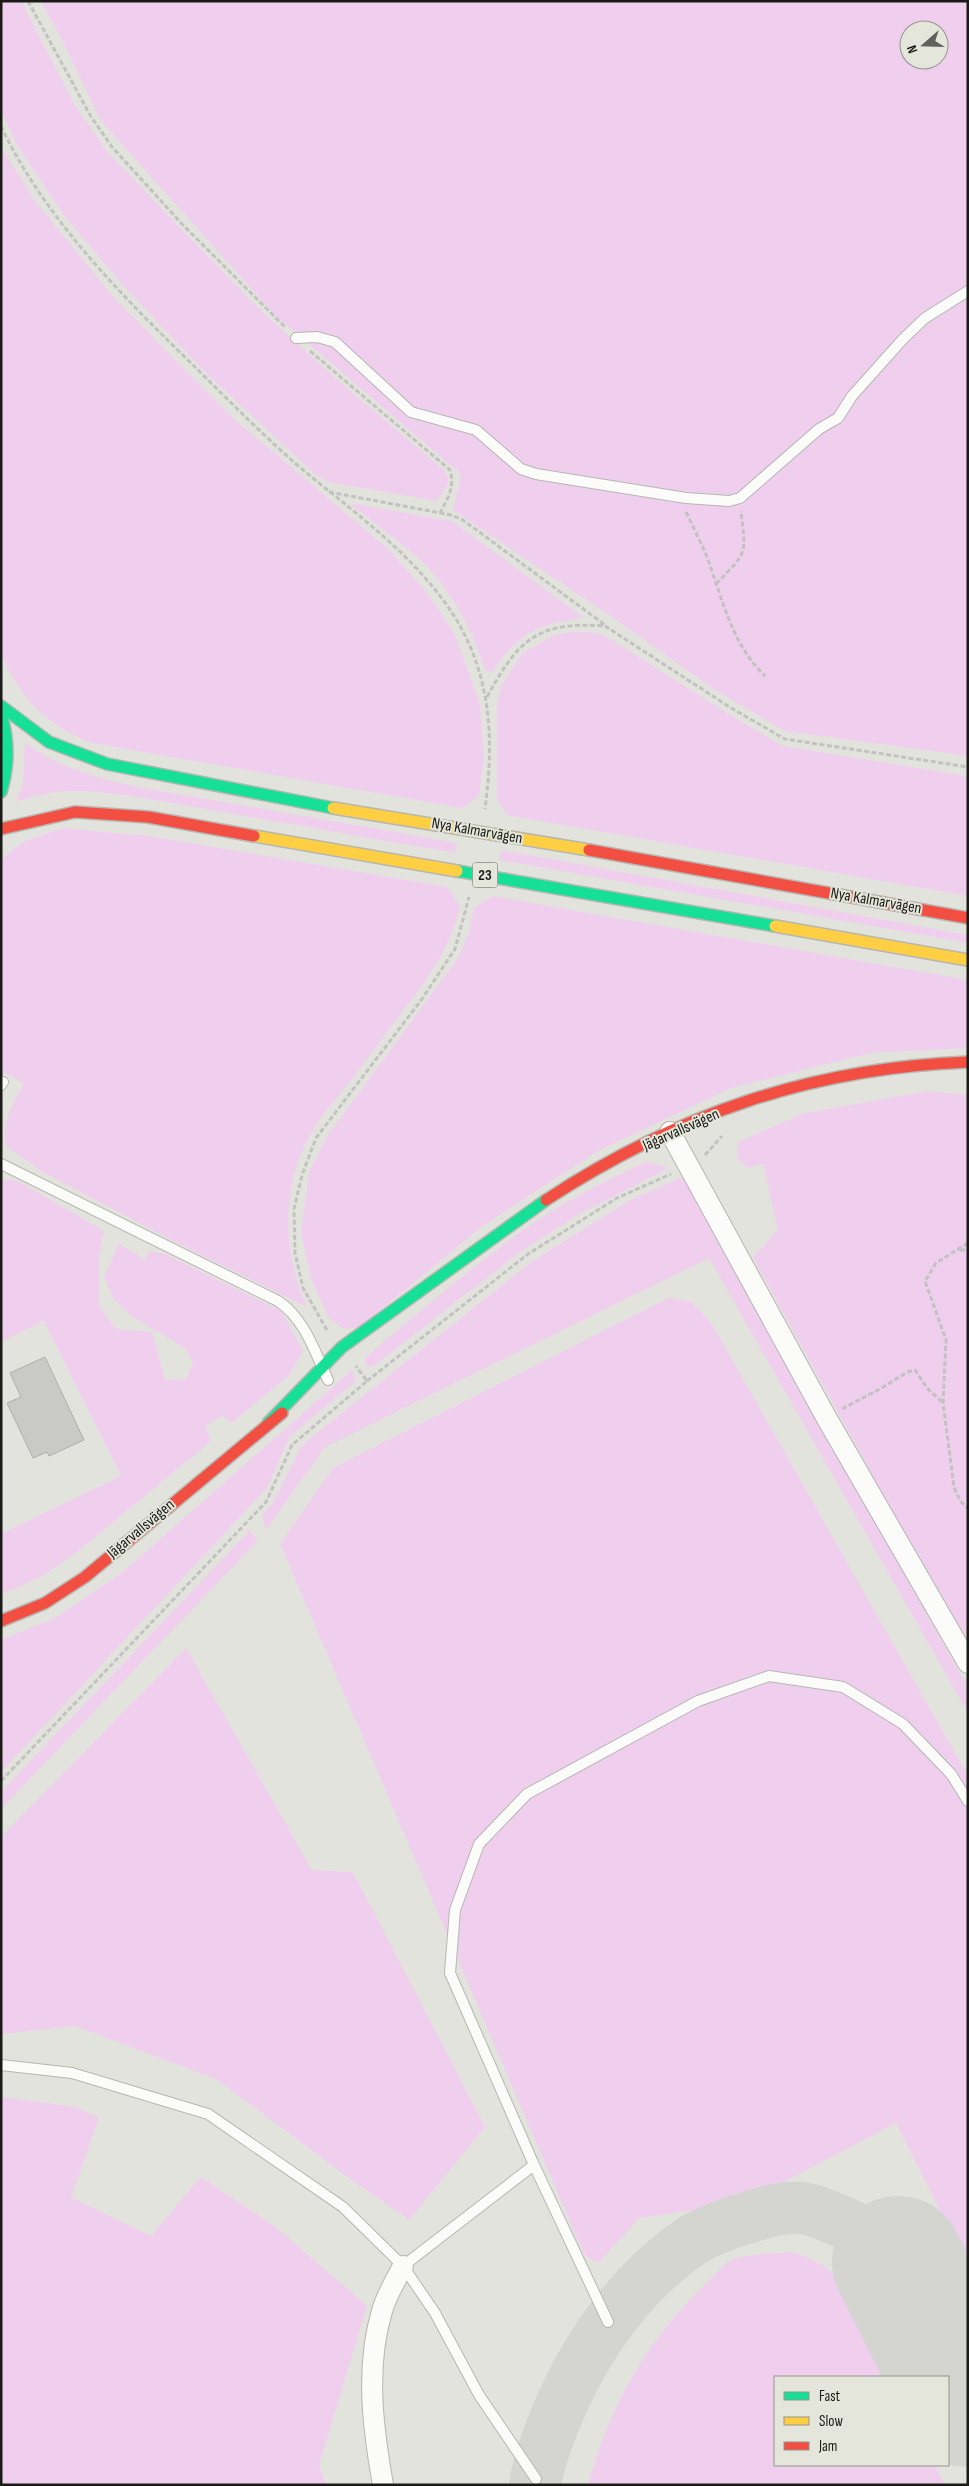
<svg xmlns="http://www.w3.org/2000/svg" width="969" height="2486" font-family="'Sofia Sans Condensed',sans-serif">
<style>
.green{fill:#f0cfee;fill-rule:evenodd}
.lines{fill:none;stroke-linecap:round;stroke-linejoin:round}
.taxiway{stroke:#d4d4d0;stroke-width:52}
.runway{stroke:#d4d4d0;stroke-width:132}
.building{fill:#c9c9c5;stroke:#afb0ab}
.lane-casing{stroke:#b6b6b2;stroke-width:12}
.street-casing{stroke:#b6b6b2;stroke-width:22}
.fast-casing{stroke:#b6b6b2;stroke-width:14}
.slow-casing{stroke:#b6b6b2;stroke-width:14}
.jam-casing{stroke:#b6b6b2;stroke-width:14}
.path{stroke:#c2c2c0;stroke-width:3;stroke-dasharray:5 2.5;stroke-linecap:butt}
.lane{stroke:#fbfbfa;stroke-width:10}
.street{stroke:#fbfbfa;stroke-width:20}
.fast{stroke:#16e098;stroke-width:11}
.slow{stroke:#ffcf43;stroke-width:11}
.jam{stroke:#f24e42;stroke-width:11}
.labels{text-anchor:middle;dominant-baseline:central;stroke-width:4;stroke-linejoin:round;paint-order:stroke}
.shield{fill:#e4e6db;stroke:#575852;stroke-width:1}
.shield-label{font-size:15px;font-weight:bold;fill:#1a1b17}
.street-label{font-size:16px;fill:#1a1b17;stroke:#e4e6db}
</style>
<rect width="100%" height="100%" fill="#e3e3de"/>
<!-- green -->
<path class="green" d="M 1,1 L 21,1 L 74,104 L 109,154 L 256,306 L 333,376 L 446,472 L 449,483 L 437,501 L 328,482 L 315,474 L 208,375 L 127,290 L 63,214 L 17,145 L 1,111 Z
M 41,1 L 968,1 L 968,756 L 785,731 L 712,688 L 612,617 L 453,510 L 461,474 L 277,317 L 101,121 L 62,40 ZM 909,30 L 939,30 L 939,60 L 909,60 Z
M 1,147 L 35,201 L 115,299 L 233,418 L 387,548 L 425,590 L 454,633 L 480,704 L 484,758 L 479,796 L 462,808 L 92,743 C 46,725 21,699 1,654 Z
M 349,503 L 452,521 L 584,618 C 537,625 520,631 492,672 L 485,670 C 472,629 451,588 419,559 C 397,539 372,522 349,503 Z
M 571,632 L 590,632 L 604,635 L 727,713 L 783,746 L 968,776 L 968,896 L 507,815 L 497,799 L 497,706 L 501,686 L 522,654 L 554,635 Z
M 25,743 C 61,768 91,776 133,786 L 457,843 L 455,853 L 131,796 C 86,790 59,787 16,802 L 23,784 Z
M 63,828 L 149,836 L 448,887 L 460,907 C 451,945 430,976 406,1007 C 386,1034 365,1061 344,1089 C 334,1102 323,1115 314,1128 C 281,1182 281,1251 307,1307 L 183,1246 L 41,1171 L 6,1146 C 1,1122 13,1104 24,1083 L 4,1072 L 1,1077 L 1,859 L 23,842 Z
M 501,850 L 968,935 L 968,943 L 499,860 Z
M 493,896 L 968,980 L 968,1048 L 870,1053 L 731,1088 L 598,1151 L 484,1225 L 358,1328 L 343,1329 L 329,1318 L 311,1279 L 301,1233 L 309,1172 L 328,1135 L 458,958 L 468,935 L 474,908 Z
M 929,1091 L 968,1095 L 968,1643 L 884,1496 L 753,1258 L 778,1229 L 763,1164 L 748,1168 L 737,1158 L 738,1142 L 805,1113 Z
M 646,1162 L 669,1168 L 581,1213 L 520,1252 L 374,1366 L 368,1367 L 365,1363 L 366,1357 C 420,1312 474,1264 532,1224 C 568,1199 607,1180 646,1162 Z
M 683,1177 L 968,1688 L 968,1713 L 709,1258 L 325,1447 L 266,1530 L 262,1515 L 273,1503 L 302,1445 L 531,1262 L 630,1200 Z
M 1,1179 L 16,1180 L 104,1231 L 99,1255 L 99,1305 L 116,1329 L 152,1332 L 165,1380 L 186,1379 L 193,1363 L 185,1348 L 131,1316 L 113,1298 L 104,1277 L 119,1243 L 145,1260 L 149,1251 L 165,1254 L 281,1311 L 303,1351 L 289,1375 L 232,1423 L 222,1416 L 205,1426 L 211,1441 L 76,1553 L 44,1575 L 1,1595 L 1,1534 L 121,1476 L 44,1321 L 1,1342 Z
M 668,1298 L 692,1302 L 712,1324 L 968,1776 L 968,2266 L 896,2123 L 744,2203 L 639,2218 L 600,2261 L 595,2262 L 584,2254 L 280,1544 L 333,1468 Z
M 352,1370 L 356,1381 L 290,1436 L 267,1488 L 1,1772 L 1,1640 L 55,1618 L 124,1571 Z
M 250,1530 L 258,1541 L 1,1809 L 1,1792 Z
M 186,1648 L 312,1870 L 353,1872 L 485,2127 L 409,2220 L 350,2179 L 216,2079 L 75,2026 L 1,2034 L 1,1837 Z
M 1,2097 L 77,2107 L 99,2118 L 71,2197 L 151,2236 L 201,2177 L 277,2228 L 367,2306 L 319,2465 L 326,2485 L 1,2485 Z
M 792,2252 C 815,2260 832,2268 846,2288 L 891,2377 L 775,2377 L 775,2465 L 935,2465 L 945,2485 L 588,2485 C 609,2408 646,2341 704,2286 C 712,2279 722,2264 732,2260 C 749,2253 774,2254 792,2252 Z"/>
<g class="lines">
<!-- taxiway -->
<path class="taxiway" d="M 535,2485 C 538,2465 545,2445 552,2427 C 580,2356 622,2292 684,2246 C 701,2233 732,2222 753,2216 C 768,2211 785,2207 801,2208 C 813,2209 826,2215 837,2220 C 863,2230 880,2240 898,2262"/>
<!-- runway -->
<path class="runway" d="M 898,2262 L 968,2401"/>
</g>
<!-- building -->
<path class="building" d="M 45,1357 L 84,1440 L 49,1456 L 47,1452 L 33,1458 L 7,1403 L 21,1397 L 10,1373 Z"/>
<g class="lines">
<!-- lane casing -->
<g class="lane-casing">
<path id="lane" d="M 296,338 L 317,337 L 335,342 L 411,412 L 476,430 L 521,469 L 536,474 L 686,498 L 729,501 L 740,498 L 819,429 L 838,418 L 852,396 L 903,339 L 925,318 L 968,291
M 1,1085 L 3,1082
M 1,1164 L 278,1301 C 305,1319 315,1352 328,1380
M 1,2065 L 72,2073 L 208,2114 L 343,2207 L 403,2266 L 435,2313 L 479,2395 L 536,2479
M 403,2266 L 534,2165
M 608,2322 L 534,2165 L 450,1973 L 455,1910 L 479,1844 L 527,1794 L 698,1701 L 769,1676 L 843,1687 L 903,1724 L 951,1774 L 968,1801"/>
</g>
<!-- street casing -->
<g class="street-casing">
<path id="street" d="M 670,1132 L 826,1417 L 968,1663
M 383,2485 C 373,2428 365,2368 382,2311 C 386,2296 396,2280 403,2266"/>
</g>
<!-- fast casing -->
<g class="fast-casing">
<path id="fast" d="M 1,706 L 49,742 L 107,764 L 333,808
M 1,714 C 9,740 9,766 1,792
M 457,871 L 775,926
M 268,1423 L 342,1347 L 546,1200"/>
</g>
<!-- slow casing -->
<g class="slow-casing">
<path id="slow" d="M 333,808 L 589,850
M 254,836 L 457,871
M 775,926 L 968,960"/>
</g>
<!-- jam casing -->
<g class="jam-casing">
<path id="jam" d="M 1,829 L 75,812 L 148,817 L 254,836
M 589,850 L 968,918
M 546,1200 C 677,1114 812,1068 968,1062
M 1,1621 L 45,1603 L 85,1577 L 282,1413"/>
</g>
<!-- path -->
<path class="path" d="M 28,1 L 90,115 L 112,147 L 182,224 L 286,328
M 1,126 C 44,218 123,297 195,367 C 228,400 261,433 296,464 C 353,512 416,555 456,619 C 492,679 494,742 485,809
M 310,351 L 450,470 C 455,487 448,498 440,513
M 329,492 L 451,515 L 463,520 L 605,625
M 686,512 C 693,527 701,542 707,557 C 723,600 731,643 765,676
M 716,584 C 748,551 746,556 741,511
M 487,697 C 518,640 537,621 605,626 L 731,708 L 785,739 L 968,767
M 705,1155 L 722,1136
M 968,1243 L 936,1263 L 925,1281 L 946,1340 L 943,1403 L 954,1487 L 960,1501 L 968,1508
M 960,1250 L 968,1250
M 327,1330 L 303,1288 L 295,1253 L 294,1209 L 302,1175 L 316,1138 L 422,999 L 455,949 L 469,897
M 367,1381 L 528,1254 L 617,1198 L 671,1174
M 842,1409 L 880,1389 L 907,1372 L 915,1370 L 927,1388 L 943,1403
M 1,1781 L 266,1502 L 292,1445 L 367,1381 L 356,1366"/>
<!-- lane -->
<use href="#lane" class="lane"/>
<!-- street -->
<use href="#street" class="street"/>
<!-- fast -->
<use href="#fast" class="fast"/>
<!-- slow -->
<use href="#slow" class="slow"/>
<!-- jam -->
<use href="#jam" class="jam"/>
</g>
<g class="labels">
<!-- shield labels -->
<rect class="shield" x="472.5" y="862.5" width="25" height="25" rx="4"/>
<g class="shield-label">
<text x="485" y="875">23</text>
</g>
<!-- street labels -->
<g class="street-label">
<text transform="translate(477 831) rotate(10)">Nya Kalmarvägen</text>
<text transform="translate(876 901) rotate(10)">Nya Kalmarvägen</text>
<text transform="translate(681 1130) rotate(-24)">Jägarvallsvägen</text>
<text transform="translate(141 1529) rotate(-40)">Jägarvallsvägen</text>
</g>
</g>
<!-- border -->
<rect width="969" height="2486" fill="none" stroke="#1a1b17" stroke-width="5"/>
<!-- legend -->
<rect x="774" y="2376" width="175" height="90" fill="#e4e6db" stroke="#93958d"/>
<rect x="784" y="2392" width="25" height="8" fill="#16e098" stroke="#93958d"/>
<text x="819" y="2401" font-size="15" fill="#1a1b17">Fast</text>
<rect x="784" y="2417" width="25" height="8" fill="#ffcf43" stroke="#93958d"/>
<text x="819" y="2426" font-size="15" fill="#1a1b17">Slow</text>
<rect x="784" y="2442" width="25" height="8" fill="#f24e42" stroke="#93958d"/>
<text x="819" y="2451" font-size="15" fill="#1a1b17">Jam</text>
<!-- north arrow -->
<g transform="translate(924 45) rotate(250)"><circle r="24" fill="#e4e6db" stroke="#93958d"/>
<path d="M0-4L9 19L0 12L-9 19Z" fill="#60615d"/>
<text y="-8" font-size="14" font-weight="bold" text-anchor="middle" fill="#1a1b17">N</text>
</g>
</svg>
